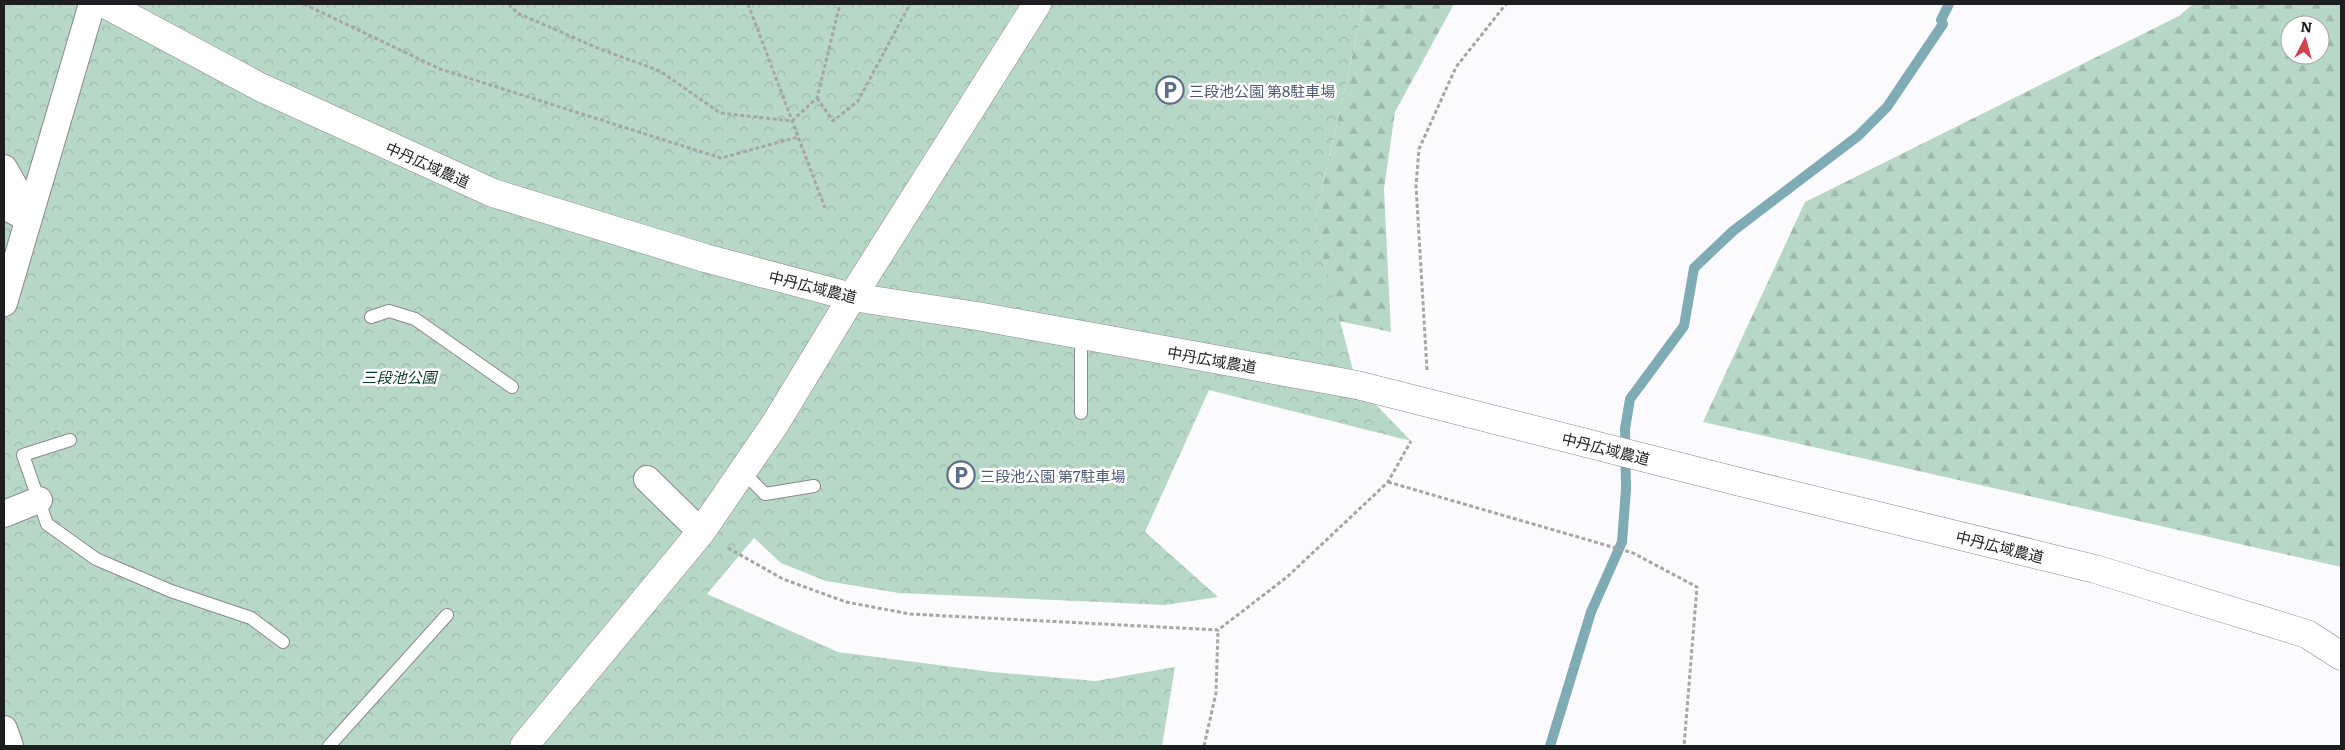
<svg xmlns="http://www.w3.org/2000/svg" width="2345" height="750" font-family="Literata,'Noto Sans JP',serif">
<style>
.forest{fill:url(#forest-firs);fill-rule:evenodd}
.park{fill:url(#park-crowns)}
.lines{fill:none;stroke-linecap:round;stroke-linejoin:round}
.stream{stroke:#7eabb4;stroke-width:10}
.lane-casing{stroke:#89898e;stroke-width:14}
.street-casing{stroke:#89898e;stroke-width:28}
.secondary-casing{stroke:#89898e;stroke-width:29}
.path{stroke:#a6a6a8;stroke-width:3;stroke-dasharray:4 2.5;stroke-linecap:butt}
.lane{stroke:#fff;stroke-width:12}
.street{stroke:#fff;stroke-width:26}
.secondary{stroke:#fff;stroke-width:28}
.secondary-bridge-casing{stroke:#89898e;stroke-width:29;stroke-linecap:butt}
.secondary-bridge{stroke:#fff;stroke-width:28}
.labels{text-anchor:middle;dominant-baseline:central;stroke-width:5;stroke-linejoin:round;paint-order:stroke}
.service-label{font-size:15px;fill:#4e5e75;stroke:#fff;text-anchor:start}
.street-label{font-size:15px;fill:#1e1e20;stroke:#fff}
.park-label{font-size:15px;font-style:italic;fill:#053925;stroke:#fff}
</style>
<defs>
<pattern id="forest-firs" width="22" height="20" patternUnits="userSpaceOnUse" patternTransform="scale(1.25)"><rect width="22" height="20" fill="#b8d8c7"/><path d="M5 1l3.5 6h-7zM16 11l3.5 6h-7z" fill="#9eb9ab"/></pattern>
<pattern id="park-crowns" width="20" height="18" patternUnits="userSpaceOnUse" patternTransform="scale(1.25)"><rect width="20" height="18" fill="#b8d8c7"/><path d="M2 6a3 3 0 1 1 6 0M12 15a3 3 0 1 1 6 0" fill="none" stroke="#9eb9ab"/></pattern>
</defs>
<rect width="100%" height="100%" fill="#fbfbfe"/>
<!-- forest -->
<path class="forest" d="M 1364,4 L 1454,4 L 1395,112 L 1384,189 L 1391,332 L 1339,321 L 1314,223 Z
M 2193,4 L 2341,4 L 2341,567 L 1703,422 L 1805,202 L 2179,16 ZM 2290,25 L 2320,25 L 2320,55 L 2290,55 Z"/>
<!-- park -->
<path class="park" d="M 4,4 L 1364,4 L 1314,223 L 1357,385 L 1411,441 L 1209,390 L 1145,532 L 1218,597 L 1165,605 L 899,593 L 826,581 L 781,563 L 754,538 L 707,594 L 838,652 L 992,672 L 1096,681 L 1175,667 L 1162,746 L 4,746 Z"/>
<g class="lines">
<!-- stream -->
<path class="stream" d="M 1550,746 L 1591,612 L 1622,542 L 1626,489 L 1625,429 L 1630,399 L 1684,326 L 1694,268 L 1733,231 L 1858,136 L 1887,107 L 1943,24 L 1941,20 L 1949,4"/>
<!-- lane casing -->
<g class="lane-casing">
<path id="lane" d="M 371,317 L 389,311 L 415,319 L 512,387
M 1081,335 L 1081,413
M 70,440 L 23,455 L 47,524 L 96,559 L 171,591 L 251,618 L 283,642
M 743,472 L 765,494 L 814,486
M 329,746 L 447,615"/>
</g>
<!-- street casing -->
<g class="street-casing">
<path id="street" d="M 4,168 L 17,191 L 34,200
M 4,206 L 29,219
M 4,303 L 92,4
M 647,479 L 701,532
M 4,514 L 39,500
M 4,729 L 10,746"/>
</g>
<!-- secondary casing -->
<g class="secondary-casing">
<path id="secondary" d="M 105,4 L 260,87 L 493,193 L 705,258 L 852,297 L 977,316 L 1357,385
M 1740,482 L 2095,569 L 2307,634 L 2341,656
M 524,746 L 701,532 L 775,424 L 852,297 L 1037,4"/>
</g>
<!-- path -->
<path class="path" d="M 304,4 L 440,69 L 721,158 L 798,137
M 509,4 L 517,13 L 600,49 L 660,71 L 720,113 L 792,121 L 817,98 L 840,4
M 748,4 L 825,208
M 817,98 L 833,121 L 858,101 L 910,4
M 1427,370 L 1416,185 L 1419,149 L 1456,67 L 1506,4
M 1388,482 L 1633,553 L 1697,587 L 1684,746
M 728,548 L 783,579 L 846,602 L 910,614 L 1218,630 L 1287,577 L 1388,482 L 1411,441
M 1204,746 L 1216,693 L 1218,630"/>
<!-- lane -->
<use href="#lane" class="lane"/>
<!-- street -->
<use href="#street" class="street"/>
<!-- secondary -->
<use href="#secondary" class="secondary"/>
<!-- secondary-bridge casing -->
<g class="secondary-bridge-casing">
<path id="secondary-bridge" d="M 1357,385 L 1740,482"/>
</g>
<!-- secondary-bridge -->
<use href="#secondary-bridge" class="secondary-bridge"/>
</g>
<!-- icons -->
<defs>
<g id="parking-ring" transform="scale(1.4375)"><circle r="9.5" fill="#fff" stroke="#5c6f8a" stroke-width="1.5"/><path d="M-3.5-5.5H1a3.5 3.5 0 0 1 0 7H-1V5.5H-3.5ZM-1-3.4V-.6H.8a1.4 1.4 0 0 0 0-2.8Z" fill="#5c6f8a"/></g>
</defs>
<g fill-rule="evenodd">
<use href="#parking-ring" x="1170" y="90"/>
<use href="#parking-ring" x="961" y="475"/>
</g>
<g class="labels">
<!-- service labels -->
<g class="service-label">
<text x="1189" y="90">三段池公園 第8駐車場</text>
<text x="980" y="475">三段池公園 第7駐車場</text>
</g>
<!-- street labels -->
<g class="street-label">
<text transform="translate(428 164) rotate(24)">中丹広域農道</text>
<text transform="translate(813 286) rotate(14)">中丹広域農道</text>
<text transform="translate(1212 359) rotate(10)">中丹広域農道</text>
<text transform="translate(1606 448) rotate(14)">中丹広域農道</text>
<text transform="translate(2000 546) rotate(14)">中丹広域農道</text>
</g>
<!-- park labels -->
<g class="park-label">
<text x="399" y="376">三段池公園</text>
</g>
</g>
<!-- border -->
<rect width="2345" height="750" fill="none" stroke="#1e1e20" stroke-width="10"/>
<!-- north arrow -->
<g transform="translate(2305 40) rotate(6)"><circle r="24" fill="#ffffff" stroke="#a5a5a6"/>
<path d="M0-4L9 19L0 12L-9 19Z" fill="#d24251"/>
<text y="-8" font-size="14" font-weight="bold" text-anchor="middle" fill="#1e1e20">N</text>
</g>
</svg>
